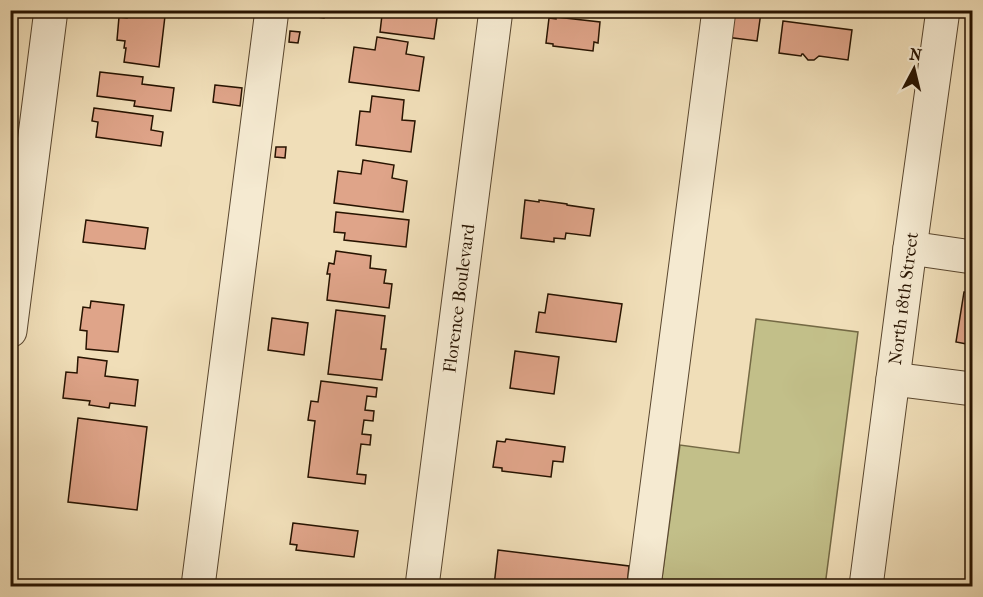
<svg xmlns="http://www.w3.org/2000/svg" width="983" height="597" font-family="'IM FELL French Canon',serif">
<style>
.green{fill:#c2bf89;stroke:#746944;stroke-width:1.5}
.building{fill:#dfa489;stroke:#271300;stroke-width:1.5}
.lines{fill:none;stroke-linecap:round;stroke-linejoin:round}
.minor-casing{stroke:#59462e;stroke-width:35}
.minor{stroke:#f5ead1;stroke-width:33}
.labels{text-anchor:middle;dominant-baseline:central;stroke-width:5;stroke-linejoin:round;paint-order:stroke}
.street-label{font-size:18px;fill:#271300;stroke:#f5ead1}
</style>
<rect width="100%" height="100%" fill="#f0deb8"/>
<filter id="stains"><feTurbulence type="fractalNoise" baseFrequency=".00333" numOctaves="4"/><feColorMatrix values="0 0 0 0 .2 0 0 0 0 .09 0 0 0 0 .02 0 0 0 .5 -.17"/></filter>
<radialGradient id="worn" r=".72"><stop offset=".6" stop-color="#630" stop-opacity="0"/><stop offset="1" stop-color="#630" stop-opacity=".3"/></radialGradient>
<!-- green -->
<path class="green" d="M 756,319 L 858,332 L 825,586 L 661,586 L 680,445 L 739,453 Z"/>
<!-- building -->
<path class="building" d="M 304,10 L 325,10 L 324,18 L 303,15 Z
M 392,10 L 438,11 L 434,39 L 380,32 L 382,15 L 391,16 Z
M 730,10 L 761,12 L 757,41 L 726,37 Z
M 127,11 L 165,16 L 159,67 L 124,62 L 126,48 L 124,48 L 125,41 L 117,40 L 119,17 L 127,18 Z
M 556,17 L 600,22 L 598,43 L 594,42 L 593,51 L 553,46 L 553,44 L 546,43 L 549,18 L 556,19 Z
M 783,21 L 852,30 L 848,60 L 819,56 L 814,60 L 808,60 L 803,54 L 802,54 L 801,56 L 779,53 Z
M 290,31 L 300,32 L 298,43 L 289,42 Z
M 377,37 L 408,42 L 406,54 L 424,57 L 419,91 L 349,82 L 354,47 L 375,50 Z
M 100,72 L 143,77 L 142,84 L 174,88 L 171,111 L 134,106 L 135,101 L 97,96 Z
M 215,85 L 242,88 L 240,106 L 213,102 Z
M 372,96 L 404,100 L 402,120 L 415,121 L 411,152 L 356,145 L 360,111 L 370,112 Z
M 94,108 L 153,116 L 151,130 L 163,132 L 161,146 L 96,137 L 98,122 L 92,121 Z
M 276,147 L 286,147 L 285,158 L 275,157 Z
M 363,160 L 394,165 L 392,178 L 407,181 L 403,212 L 334,203 L 338,171 L 361,174 Z
M 525,200 L 539,202 L 539,200 L 567,204 L 567,205 L 594,209 L 590,236 L 566,233 L 565,239 L 554,238 L 554,242 L 521,238 Z
M 336,212 L 409,220 L 406,247 L 344,240 L 345,233 L 334,232 Z
M 86,220 L 148,228 L 145,249 L 83,242 Z
M 336,251 L 371,256 L 370,268 L 386,270 L 384,283 L 392,284 L 389,308 L 327,300 L 330,274 L 327,274 L 329,263 L 334,264 Z
M 964,292 L 972,293 L 972,345 L 956,342 Z
M 548,294 L 622,304 L 616,342 L 536,332 L 539,312 L 545,313 Z
M 91,301 L 124,305 L 118,352 L 86,349 L 87,331 L 80,330 L 83,307 L 90,308 Z
M 336,310 L 385,316 L 381,349 L 386,349 L 382,380 L 328,374 Z
M 272,318 L 308,323 L 304,355 L 268,350 Z
M 515,351 L 559,357 L 554,394 L 510,388 Z
M 78,357 L 107,361 L 105,376 L 138,380 L 135,406 L 110,403 L 109,408 L 89,405 L 90,401 L 63,398 L 66,372 L 77,373 Z
M 321,381 L 377,388 L 376,397 L 367,396 L 365,410 L 374,411 L 373,421 L 364,420 L 362,434 L 371,435 L 370,445 L 361,444 L 357,474 L 366,475 L 365,484 L 308,477 L 315,421 L 308,420 L 311,401 L 318,402 Z
M 78,418 L 147,427 L 137,510 L 68,502 Z
M 506,439 L 565,447 L 563,462 L 553,461 L 551,477 L 502,471 L 502,468 L 493,467 L 497,441 L 505,442 Z
M 293,523 L 358,531 L 354,557 L 296,550 L 297,545 L 290,544 Z
M 498,550 L 629,566 L 627,586 L 494,586 Z"/>
<g class="lines">
<!-- minor casing -->
<g class="minor-casing">
<g id="minor">
<path d="M 910,248 L 972,257"/>
<path d="M 10,331 L 51,10"/>
<path d="M 893,379 L 972,389"/>
<path d="M 198,586 L 272,10"/>
<path id="s1" d="M 422,586 L 496,10"/>
<path d="M 644,586 L 719,10"/>
<path id="s2" d="M 866,586 L 910,248 L 943,10"/>
</g>
</g>
<!-- minor -->
<use href="#minor" class="minor"/>
</g>
<g class="labels">
<!-- street labels -->
<g class="street-label">
<text stroke="none"><textPath href="#s2" startOffset="290">North 18th Street</textPath></text>
<text stroke="none"><textPath href="#s1" startOffset="290">Florence Boulevard</textPath></text>
</g>
</g>
<!-- margin -->
<rect width="983" height="597" fill="none" stroke="#f0deb8" stroke-width="36"/>
<rect x="12" y="12" width="959" height="573" fill="none" stroke="#271300" stroke-width="3"/>
<rect x="18" y="18" width="947" height="561" fill="none" stroke="#271300" stroke-width="1.5"/>
<!-- north arrow -->
<g transform="translate(914 69) rotate(7)" stroke="#f5ead1" stroke-width="4.5" paint-order="stroke">
<path d="M0-4.5L10 22L0 15L-10 22Z" fill="#271300"/>
<text y="-9" font-size="16" font-weight="bold" text-anchor="middle" fill="#271300">N</text>
</g>
<rect width="100%" height="100%" filter="url(#stains)"/>
<rect width="100%" height="100%" fill="url(#worn)"/>
</svg>
